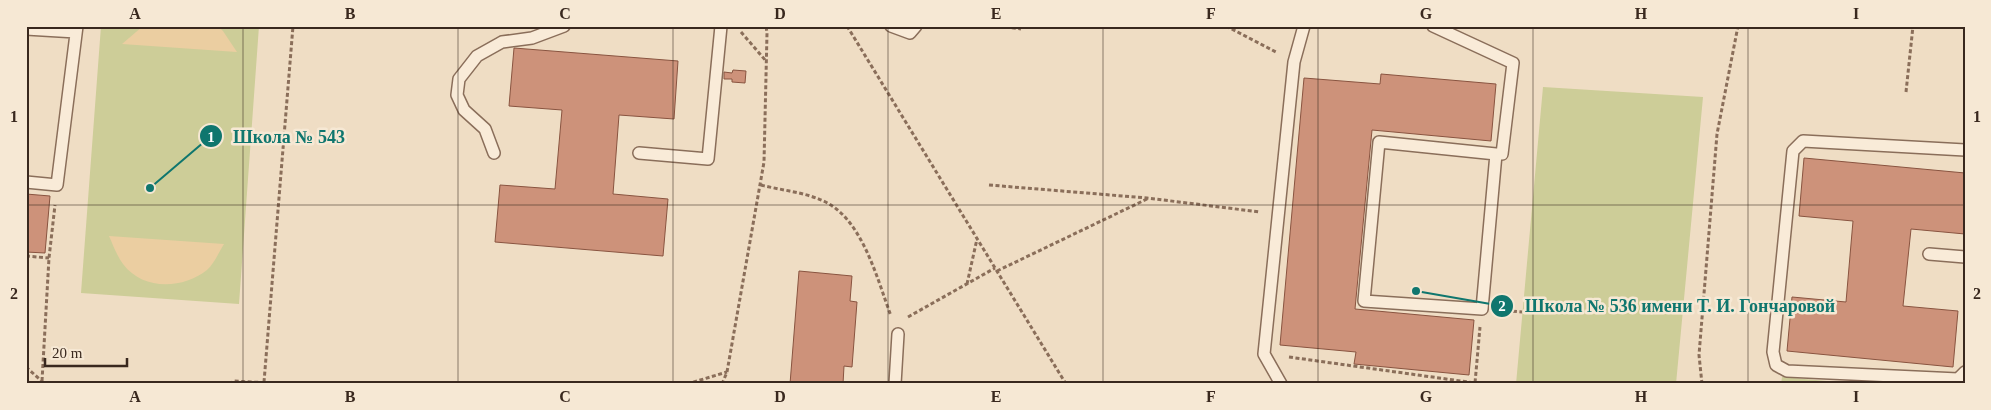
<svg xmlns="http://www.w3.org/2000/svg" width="1991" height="410" font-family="'Times New Roman',serif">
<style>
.green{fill:#cdcd98}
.sand{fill:#ebcea1}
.building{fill:#cd927a;stroke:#895440}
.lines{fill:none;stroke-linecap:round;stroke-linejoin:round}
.service-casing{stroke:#8a6e5a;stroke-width:14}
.path{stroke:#8a6e5a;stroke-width:3;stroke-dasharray:4 2.5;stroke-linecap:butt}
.service{stroke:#f9ebd8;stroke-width:11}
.grid{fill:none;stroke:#39281e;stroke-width:1;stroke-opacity:0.55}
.leader{fill:none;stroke:#0f766e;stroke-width:2}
.callout-dot{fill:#0f766e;stroke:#f6e8d4;stroke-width:2}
.mark-label{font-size:15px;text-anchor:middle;font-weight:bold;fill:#fff}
.callout-label{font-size:18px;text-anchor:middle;font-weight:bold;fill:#0f766e;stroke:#f6e8d4;stroke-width:5;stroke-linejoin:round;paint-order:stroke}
.neatline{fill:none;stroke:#39281e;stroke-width:2}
.grid-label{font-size:16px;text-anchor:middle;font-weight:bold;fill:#39281e}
</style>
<rect width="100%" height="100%" fill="#efddc4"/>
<!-- green -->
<path class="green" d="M 101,26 L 259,26 L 239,304 L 81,293 Z
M 1543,87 L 1703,97 L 1676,384 L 1516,384 Z
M 1782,377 L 1860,384 L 1781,384 Z"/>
<!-- sand -->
<path class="sand" d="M 143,26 L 218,26 L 223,31 L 237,52 L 122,44 Z
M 109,236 L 224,244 C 219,252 214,264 207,270 C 183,289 143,291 123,264 C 117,256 113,245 109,236 Z"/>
<!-- building -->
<path class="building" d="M 514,48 L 678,61 L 674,119 L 619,115 L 613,194 L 668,199 L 663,256 L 495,242 L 500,185 L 555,189 L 562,110 L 509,106 Z
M 733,70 L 746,71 L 745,83 L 732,82 L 732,79 L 724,79 L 724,72 L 732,73 Z
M 1381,74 L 1496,84 L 1491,141 L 1372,130 L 1355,309 L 1474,320 L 1469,375 L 1354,364 L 1356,352 L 1280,345 L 1304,78 L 1380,84 Z
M 1804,158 L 1965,173 L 1965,234 L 1911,229 L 1903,306 L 1958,311 L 1953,367 L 1787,351 L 1792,297 L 1846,302 L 1853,221 L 1799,216 Z
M 26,194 L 50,196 L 45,253 L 26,252 Z
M 799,271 L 852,276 L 850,301 L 857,302 L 852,367 L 844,366 L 843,384 L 790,384 Z"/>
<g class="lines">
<!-- service casing -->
<g class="service-casing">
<path id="service" d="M 891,26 L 910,33 L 916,26
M 1433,26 L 1513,63 L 1502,154 L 1496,154 L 1379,142 L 1364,301 L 1482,309 L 1496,154
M 26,29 L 76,32
M 1965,150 L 1803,141 L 1793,151 L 1773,352 L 1776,365 L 1787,371 L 1958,379 L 1965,372
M 494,153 L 485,129 L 464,110 L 457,95 L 459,79 L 477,56 L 502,42 L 532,38 L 564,26
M 639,153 L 708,159 L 721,26
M 26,182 L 57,185 L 77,26
M 1929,254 L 1965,257
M 895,384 L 898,334
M 1281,384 L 1264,354 L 1294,62 L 1304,26"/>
</g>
<!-- path -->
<path class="path" d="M 847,26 L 1066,384
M 999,26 L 1021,29
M 1226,26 L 1276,52
M 741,32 L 766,61
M 1906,92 L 1913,26
M 761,185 C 780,190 803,192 821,200 C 862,216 877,279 891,316
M 989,185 L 1147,198 L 1260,212
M 26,256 L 49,258
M 997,271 L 1147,199
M 967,284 L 977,239
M 1500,310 L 1522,312
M 908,317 L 995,268
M 1289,357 L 1475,383 L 1480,327
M 26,367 L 45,384
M 42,381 L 49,258 L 55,205
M 264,382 L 293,26
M 229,384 L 234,381 L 287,384
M 687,384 L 727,372
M 722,384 L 727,372 L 764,162 L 767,33 L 766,26
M 1702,384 L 1699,355 L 1717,134 L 1738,26"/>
<!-- service -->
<use href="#service" class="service"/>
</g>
<!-- grid -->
<path class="grid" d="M 243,26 L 243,384M 458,26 L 458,384M 673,26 L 673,384M 888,26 L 888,384M 1103,26 L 1103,384M 1318,26 L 1318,384M 1533,26 L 1533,384M 1748,26 L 1748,384M 26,205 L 1965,205"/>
<!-- callouts -->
<path class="leader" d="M150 188L211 136M1416 291L1502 306"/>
<g class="callout-dot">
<circle cx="150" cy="188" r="5"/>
<circle cx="1416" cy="291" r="5"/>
<circle cx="211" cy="136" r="12"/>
<circle cx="1502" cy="306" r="12"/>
</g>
<g class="mark-label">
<text x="211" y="142">1</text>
<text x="1502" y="311">2</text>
</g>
<g class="callout-label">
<text x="289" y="143">Школа № 543</text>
<text x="1680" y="312">Школа № 536 имени Т. И. Гончаровой</text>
</g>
<!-- border -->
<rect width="1991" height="410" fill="none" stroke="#f6e8d4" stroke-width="55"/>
<!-- scale -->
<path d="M45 358v8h82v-8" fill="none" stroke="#39281e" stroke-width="2.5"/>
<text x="52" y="358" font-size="15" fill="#39281e" stroke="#f6e8d4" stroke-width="4" paint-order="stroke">20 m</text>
<rect x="28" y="28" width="1936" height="354" class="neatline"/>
<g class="grid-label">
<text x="135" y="19">A</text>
<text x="350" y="19">B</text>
<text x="565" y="19">C</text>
<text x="780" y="19">D</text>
<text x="996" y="19">E</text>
<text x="1211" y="19">F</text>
<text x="1426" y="19">G</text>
<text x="1641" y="19">H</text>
<text x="1856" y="19">I</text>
<text x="14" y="122">1</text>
<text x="1977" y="122">1</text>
<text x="14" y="299">2</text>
<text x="1977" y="299">2</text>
<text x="135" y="402">A</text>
<text x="350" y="402">B</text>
<text x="565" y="402">C</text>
<text x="780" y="402">D</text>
<text x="996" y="402">E</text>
<text x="1211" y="402">F</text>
<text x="1426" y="402">G</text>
<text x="1641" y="402">H</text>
<text x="1856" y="402">I</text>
</g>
</svg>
